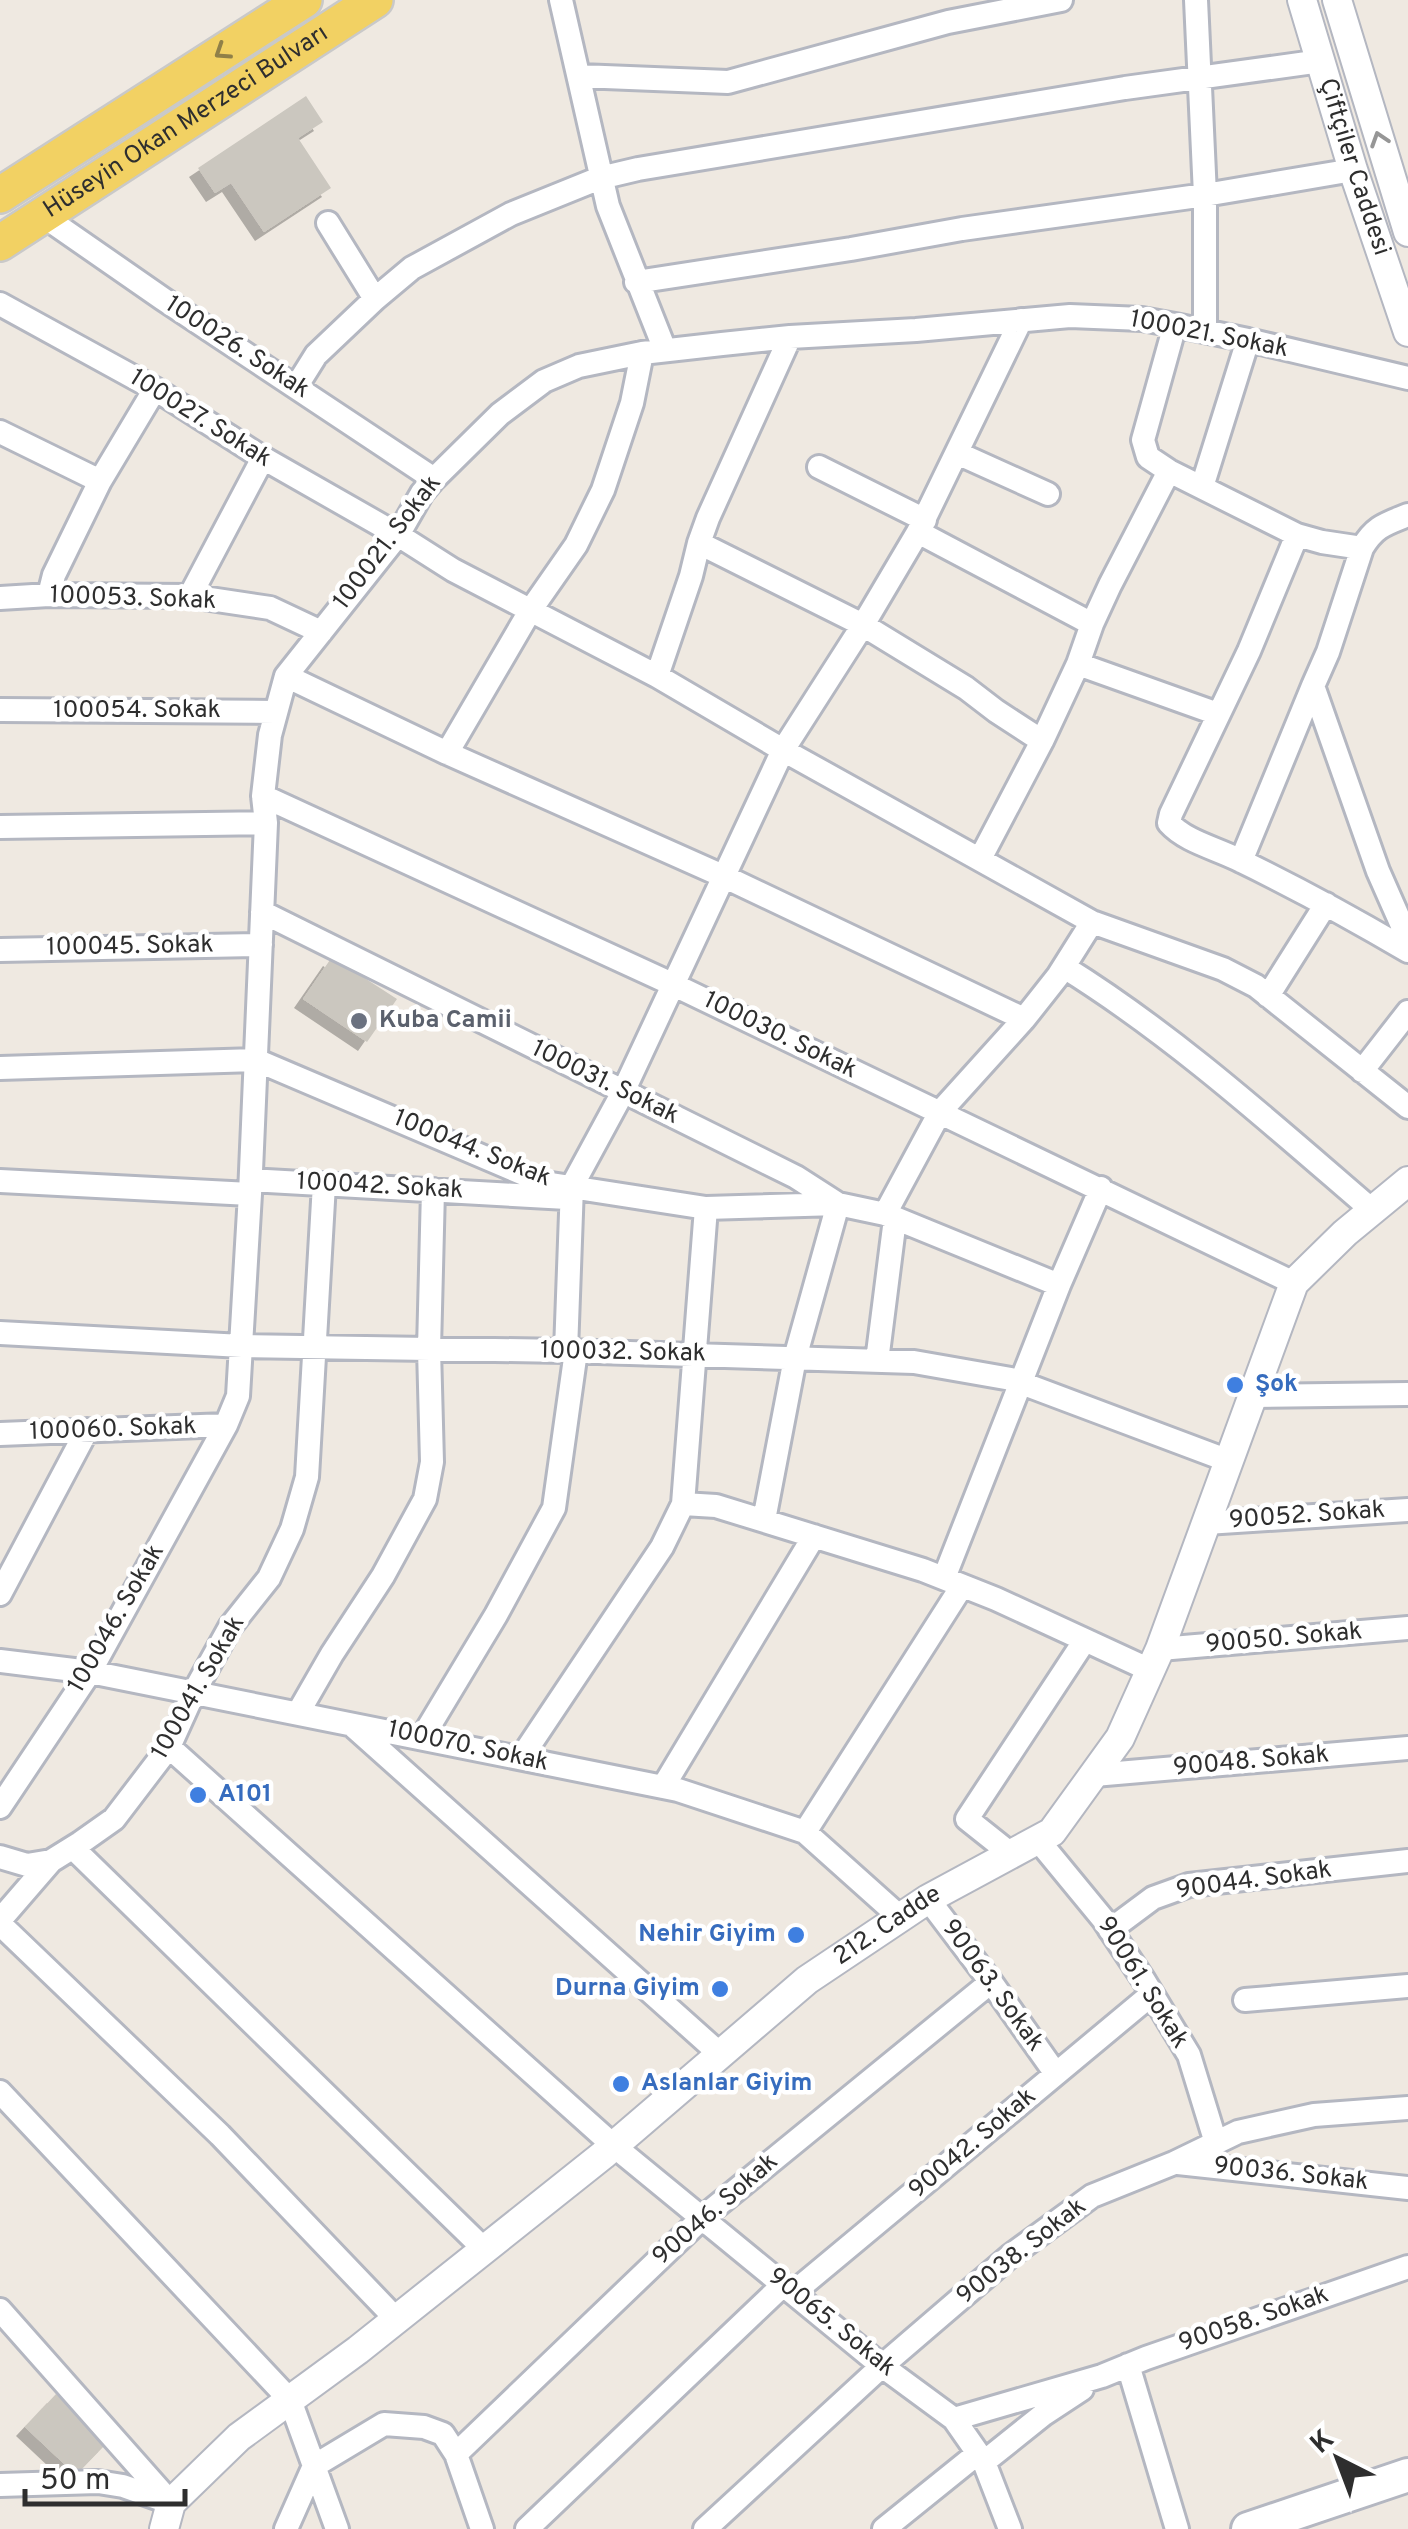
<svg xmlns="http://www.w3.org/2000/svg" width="1408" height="2529" font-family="Overpass,sans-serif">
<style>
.building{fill:#cbc7bf;filter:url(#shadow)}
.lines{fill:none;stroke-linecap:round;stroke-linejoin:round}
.minor-casing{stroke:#b4b7c1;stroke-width:28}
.tertiary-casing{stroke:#b4b7c1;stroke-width:32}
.secondary-casing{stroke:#b4b7c1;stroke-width:38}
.primary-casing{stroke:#c9c9c9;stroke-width:40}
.minor{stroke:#fff;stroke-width:22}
.tertiary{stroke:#fff;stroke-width:28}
.secondary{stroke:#fff;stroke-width:32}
.primary{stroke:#f2d163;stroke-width:35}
.oneway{stroke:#908048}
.oneway2{stroke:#969696}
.worship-dot{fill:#6b7280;stroke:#fff;stroke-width:4}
.shop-dot{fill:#3f7fe0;stroke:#fff;stroke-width:4}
.labels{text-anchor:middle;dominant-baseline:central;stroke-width:9;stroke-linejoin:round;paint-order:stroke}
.street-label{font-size:25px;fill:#2e2e2e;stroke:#fff}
.worship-label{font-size:25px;font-weight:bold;fill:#5b616d;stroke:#fff;text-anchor:start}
.shop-label{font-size:25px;font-weight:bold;fill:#366cbe;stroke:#fff;text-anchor:start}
</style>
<defs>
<filter id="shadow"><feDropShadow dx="-9" dy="9" stdDeviation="0" flood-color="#0004"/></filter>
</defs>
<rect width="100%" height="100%" fill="#efe9e1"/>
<!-- building -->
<path class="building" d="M 306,96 L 323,122 L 298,138 L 331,188 L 264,232 L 231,183 L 215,193 L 198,168 Z
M 332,957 L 397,999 L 367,1042 L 303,999 Z
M 56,2394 L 107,2443 L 76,2475 L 25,2427 Z"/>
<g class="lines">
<!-- minor casing -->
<g class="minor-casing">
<path id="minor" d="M 561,0 L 608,206 L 665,350
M 1196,0 L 1205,195 L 1205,331
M 580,76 L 728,82 L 948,22 L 1061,0
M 42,215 L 163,299 L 434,479
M 328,223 L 375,299
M 636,282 L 851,249 L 962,229 L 1205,195 L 1353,170
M 0,304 L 155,389 L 263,458 L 398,535 L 453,570 L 657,676 L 783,750 L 1092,922 L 1223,969 L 1256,986 L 1408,1107
M 1175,325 L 1143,440 L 1148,457 L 1169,471 L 1297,535 L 1322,542 L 1362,548 C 1375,526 1386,524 1408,515
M 790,337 L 708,518 L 699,543 L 863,625 L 966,688 L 996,711 L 1042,741
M 296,387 L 316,355 L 375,299 L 412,268 L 511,214 L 600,178 L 638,169 L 1125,88 L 1321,61
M 0,432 L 100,481
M 957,453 L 1048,494
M 819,467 L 925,520
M 1202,487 L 1248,340
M 918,532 L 1092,624
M 1297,535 L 1249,651 L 1171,814 L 1169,823 C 1185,841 1215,848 1237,859 C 1295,887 1352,918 1408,951
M 1362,548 L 1328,652 L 1313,686 L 1378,871 L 1408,939
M 49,595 L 54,575 L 100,481 L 155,389
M 190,596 L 263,458
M 0,598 L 49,595 L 190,596 L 270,608 L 321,632
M 1078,664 L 1218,714
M 286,676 L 447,753 L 723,876 L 1024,1019
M 657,676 L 691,576 L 699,543
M 0,710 L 275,712
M 447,753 L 530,611 L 576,545 L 603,490 L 632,403 L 642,353
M 263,796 L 672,984 L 1294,1283
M 0,827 L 266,823
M 980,859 L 1042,741 L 1078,664 L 1092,624 L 1110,585 L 1169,471
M 1241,861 L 1313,686
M 262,912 L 796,1177 L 838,1204 L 795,1358 L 764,1520
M 0,950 L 261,945
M 1064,967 C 1175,1036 1273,1125 1372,1210
M 1268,996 L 1326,904
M 0,1068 L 256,1060 L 545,1183 L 706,1208 L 838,1204 L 885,1214 L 1059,1285
M 1362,1071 L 1408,1012
M 251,1180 L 567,1198
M 0,1181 L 250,1194
M 885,1214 L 940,1112 L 1024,1019 L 1058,976 L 1092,922
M 0,1333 L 242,1346 L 566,1351 L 914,1362 L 1011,1379 L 1229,1461
M 566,1351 L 572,1186 L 623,1092 L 783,750 L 863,625 L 918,532 L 1021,320
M 877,1361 L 895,1219
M 1252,1396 L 1408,1394
M 0,1434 L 226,1425
M 683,1504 L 716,1506 L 923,1570 L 996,1599 L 1150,1670
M 1206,1523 L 1408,1510
M 944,1578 L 1059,1285 L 1101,1188
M 0,1594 L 87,1430
M 1160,1649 L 1408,1628
M 0,1661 L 90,1672 L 678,1790 L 805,1832 L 900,1917
M 298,1713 L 332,1654 L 383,1576 L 425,1499 L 432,1462 L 429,1349 L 433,1190
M 352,1725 L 720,2054
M 422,1738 L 496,1615 L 554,1508 L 576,1351
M 169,1747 L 614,2146 L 882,2366 L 954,2419 L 984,2462 L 1010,2529
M 521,1758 L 662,1547 L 683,1504 L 706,1208
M 1094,1775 L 1408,1748
M 663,1787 L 814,1536
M 0,1807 L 90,1672 L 226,1425 L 238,1396 L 250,1194 L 266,823 L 263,796 L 270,735 L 286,676 L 398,535 L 422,493 L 434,479 L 500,414 L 544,381 L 579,366 L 642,353 L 722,344 L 790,337 L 916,330 L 1070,316 L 1142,319 L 1175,325 L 1248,340 L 1408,378
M 805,1832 L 962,1586
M 1038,1840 L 1103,1919 L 1143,1979 L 1189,2055 L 1216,2143
M 73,1848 L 485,2250
M 1011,1854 L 967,1819 L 1085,1640
M 0,1857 L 27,1865 L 51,1861
M 928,1899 L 991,1982 L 1056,2074
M 0,1920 L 51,1861 L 80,1843 L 114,1819 L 169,1747 L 194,1692 L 230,1627 L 269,1578 L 292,1529 L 307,1477 L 324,1184
M 0,1924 L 220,2135 L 397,2320
M 1110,1930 L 1153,1898 L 1189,1885 L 1408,1861
M 1245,2000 L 1408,1986
M 0,2092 L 290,2400 L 337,2529
M 1178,2163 L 1408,2188
M 793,2293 L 1152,1994
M 0,2310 L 171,2503 L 123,2486 L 98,2482 L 0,2485
M 1128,2365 L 1177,2529
M 954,2419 L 1102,2376 L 1146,2358 L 1408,2267
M 456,2454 L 702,2218 L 991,1982
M 984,2462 L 1044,2414 L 1082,2389
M 286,2529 L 314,2466 L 384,2424 L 424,2427 L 443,2434 L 456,2454 L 482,2529
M 527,2529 L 783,2285
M 705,2529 L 882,2366 L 1010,2256 L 1092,2196 L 1174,2163 L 1238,2132 L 1314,2115 L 1408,2108
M 884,2529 L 977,2454"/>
</g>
<!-- tertiary casing -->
<g class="tertiary-casing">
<g id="tertiary">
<path id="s1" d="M 1302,0 L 1353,170 L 1408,332"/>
<path d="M 1337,0 L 1408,232"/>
<path id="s2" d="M 164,2529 L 171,2503 L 239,2437 L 358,2350 L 603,2155 L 807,1980 L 928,1899 L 1052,1832 L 1120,1738 L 1160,1649 L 1294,1283 L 1345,1233 L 1408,1181"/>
</g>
</g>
<!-- secondary casing -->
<g class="secondary-casing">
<path id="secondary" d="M 1248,2529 L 1408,2475"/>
</g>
<!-- primary casing -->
<g class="primary-casing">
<g id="primary">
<path d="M 0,195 L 304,0"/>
<path id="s3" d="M 0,243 L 375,0"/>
</g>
</g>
<!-- minor -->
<use href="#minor" class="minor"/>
<!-- tertiary -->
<use href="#tertiary" class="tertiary"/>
<!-- secondary -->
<use href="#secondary" class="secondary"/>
<!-- primary -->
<use href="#primary" class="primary"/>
</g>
<!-- one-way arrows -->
<defs><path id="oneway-chevron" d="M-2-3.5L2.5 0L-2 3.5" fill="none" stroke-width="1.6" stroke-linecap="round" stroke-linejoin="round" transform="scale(2.5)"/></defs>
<use class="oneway" href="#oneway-chevron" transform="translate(222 52) rotate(147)"/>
<use class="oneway2" href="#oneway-chevron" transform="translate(1379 139) rotate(-108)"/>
<!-- markers -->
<circle class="worship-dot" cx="359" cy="1021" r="10"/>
<g class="shop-dot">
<circle cx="1235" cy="1385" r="10"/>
<circle cx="198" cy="1795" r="10"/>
<circle cx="796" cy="1935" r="10"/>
<circle cx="720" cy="1989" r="10"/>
<circle cx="621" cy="2084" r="10"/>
</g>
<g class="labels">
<!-- street labels -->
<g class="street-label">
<text stroke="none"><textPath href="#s3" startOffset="222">Hüseyin Okan Merzeci Bulvarı</textPath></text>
<text stroke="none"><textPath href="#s1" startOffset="175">Çiftçiler Caddesi</textPath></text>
<text transform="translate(1209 335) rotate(11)">100021. Sokak</text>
<text transform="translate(237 348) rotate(33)">100026. Sokak</text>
<text transform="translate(200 419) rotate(32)">100027. Sokak</text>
<text transform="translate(388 543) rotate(-53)">100021. Sokak</text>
<text transform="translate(133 599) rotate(2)">100053. Sokak</text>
<text x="137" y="711">100054. Sokak</text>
<text transform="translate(130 947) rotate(-1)">100045. Sokak</text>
<text transform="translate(780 1036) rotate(26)">100030. Sokak</text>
<text transform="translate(605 1083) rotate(26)">100031. Sokak</text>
<text transform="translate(472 1149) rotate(22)">100044. Sokak</text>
<text transform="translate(380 1187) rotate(3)">100042. Sokak</text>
<text transform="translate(623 1353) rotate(1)">100032. Sokak</text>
<text transform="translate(113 1430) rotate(-2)">100060. Sokak</text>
<text transform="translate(1307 1516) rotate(-4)">90052. Sokak</text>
<text transform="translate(117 1619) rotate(-60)">100046. Sokak</text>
<text transform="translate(1284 1639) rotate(-5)">90050. Sokak</text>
<text transform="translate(199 1688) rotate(-60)">100041. Sokak</text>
<text transform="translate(468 1747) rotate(12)">100070. Sokak</text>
<text transform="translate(1251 1762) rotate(-5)">90048. Sokak</text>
<text transform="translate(1254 1881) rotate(-8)">90044. Sokak</text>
<text stroke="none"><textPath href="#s2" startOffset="948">212. Cadde</textPath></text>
<text transform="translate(1142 1983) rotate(58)">90061. Sokak</text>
<text transform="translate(992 1986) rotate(54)">90063. Sokak</text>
<text transform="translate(973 2144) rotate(-40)">90042. Sokak</text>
<text transform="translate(1291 2175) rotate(6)">90036. Sokak</text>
<text transform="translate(716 2210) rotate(-41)">90046. Sokak</text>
<text transform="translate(1022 2252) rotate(-38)">90038. Sokak</text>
<text transform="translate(1254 2320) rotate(-19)">90058. Sokak</text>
<text transform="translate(831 2323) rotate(39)">90065. Sokak</text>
</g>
<!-- worship labels -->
<g class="worship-label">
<text x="379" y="1021">Kuba Camii</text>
</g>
<!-- shop labels -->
<g class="shop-label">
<text x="1255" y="1385">Şok</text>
<text x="218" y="1795">A101</text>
<text x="776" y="1935" text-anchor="end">Nehir Giyim</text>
<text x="700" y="1989" text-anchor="end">Durna Giyim</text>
<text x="641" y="2084">Aslanlar Giyim</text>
</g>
</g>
<!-- north arrow -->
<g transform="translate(1338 2459) rotate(318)" stroke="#ffffff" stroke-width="8" paint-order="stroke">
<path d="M0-8L18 38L0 25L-18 38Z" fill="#2e2e2e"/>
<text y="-15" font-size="28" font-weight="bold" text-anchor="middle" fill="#2e2e2e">K</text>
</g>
<!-- scale -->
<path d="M25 2489v15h160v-15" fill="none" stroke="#2e2e2e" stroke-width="5"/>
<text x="40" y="2489" font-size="30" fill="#2e2e2e" stroke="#ffffff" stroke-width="8" paint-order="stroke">50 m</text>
</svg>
